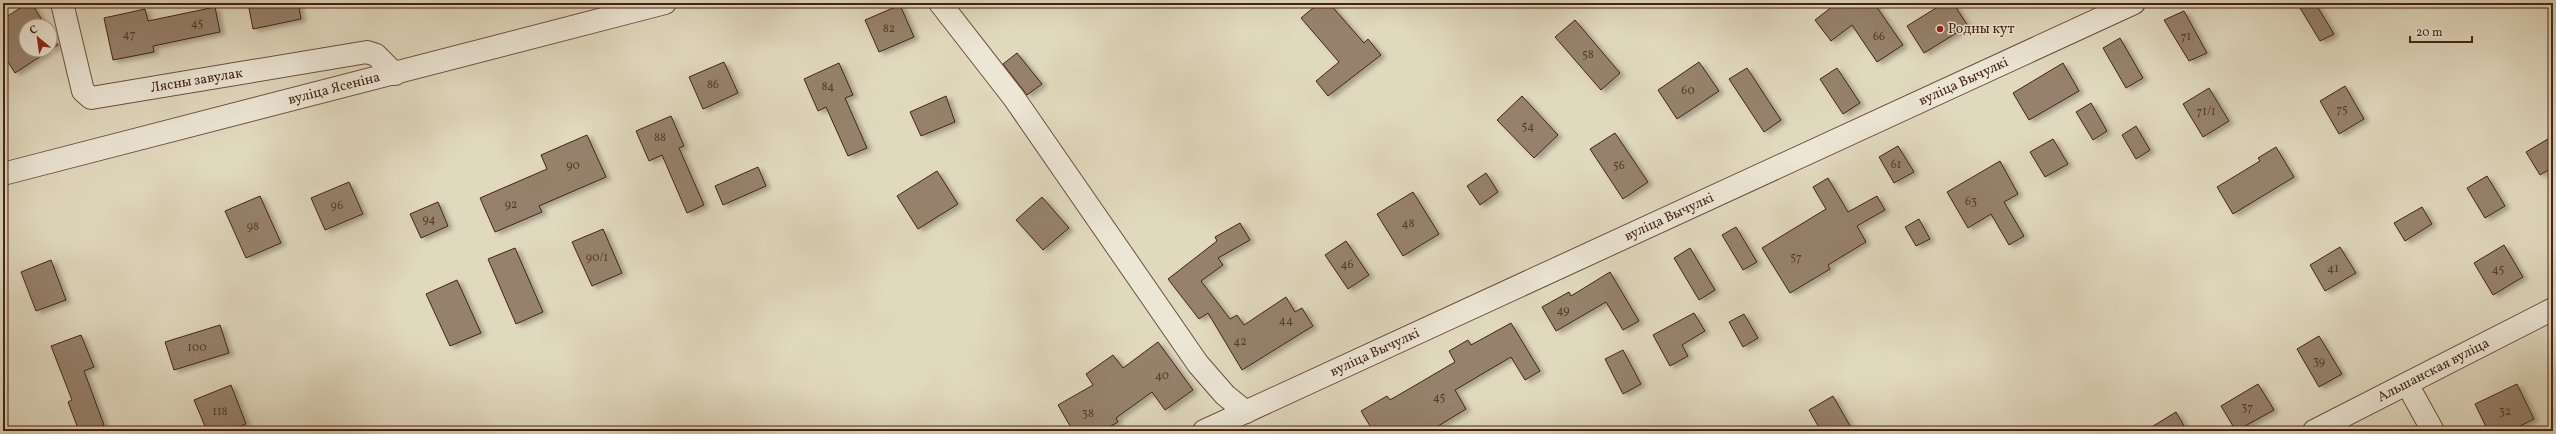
<svg xmlns="http://www.w3.org/2000/svg" width="2556" height="434" font-family="Vollkorn,serif">
<style>
.building{fill:#96826c;stroke:#452314;filter:url(#shadow)}
.lines{fill:none;stroke-linecap:round;stroke-linejoin:round}
.minor-casing{stroke:#6c503e;stroke-width:24}
.minor{stroke:#ece6d5;stroke-width:22}
.poi-dot{fill:#8f2418;stroke:#ece6d5;stroke-width:1.5}
.labels{text-anchor:middle;dominant-baseline:central;stroke-width:3;stroke-linejoin:round;paint-order:stroke}
.number-label{font-size:12px;fill:#593b2a}
.poi-label{font-size:14px;fill:#452314;stroke:#ece6d5;text-anchor:start}
.street-label{font-size:14px;fill:#452314;stroke:#ece6d5}
</style>
<defs>
<filter id="shadow"><feDropShadow dx="4.5" dy="2.5" stdDeviation="2" flood-color="#0004"/></filter>
</defs>
<rect width="100%" height="100%" fill="#e1d9be"/>
<filter id="stains"><feTurbulence type="fractalNoise" baseFrequency=".005" numOctaves="4"/><feColorMatrix values="0 0 0 0 .2 0 0 0 0 .09 0 0 0 0 .02 0 0 0 .5 -.17"/></filter>
<radialGradient id="worn" r=".72"><stop offset=".6" stop-color="#630" stop-opacity="0"/><stop offset="1" stop-color="#630" stop-opacity=".3"/></radialGradient>
<!-- building -->
<path class="building" d="M 28,3 L 31,3 L 46,26 L 26,26 L 26,50 L 50,50 L 50,33 L 58,45 L 15,73 L 3,54 L 3,19 Z
M 248,3 L 298,3 L 301,19 L 253,29 Z
M 1319,3 L 1329,3 L 1364,43 L 1368,39 L 1381,55 L 1328,96 L 1316,81 L 1339,62 L 1301,18 Z
M 1837,3 L 1874,3 L 1903,45 L 1877,62 L 1852,25 L 1831,41 L 1815,20 Z
M 1944,3 L 1953,3 L 1968,26 L 1924,53 L 1907,26 Z
M 2297,3 L 2315,3 L 2334,34 L 2320,41 Z
M 900,5 L 914,37 L 879,52 L 865,20 Z
M 215,7 L 220,32 L 153,46 L 154,52 L 113,60 L 104,18 L 145,9 L 148,21 Z
M 2184,11 L 2207,53 L 2189,61 L 2164,20 Z
M 1575,20 L 1620,73 L 1601,90 L 1555,37 Z
M 2120,38 L 2143,78 L 2126,88 L 2103,48 Z
M 1017,53 L 1042,84 L 1027,95 L 1003,64 Z
M 724,62 L 738,93 L 703,109 L 689,77 Z
M 1699,62 L 1719,91 L 1677,119 L 1658,90 Z
M 839,63 L 853,95 L 845,98 L 867,148 L 848,156 L 826,107 L 818,111 L 804,79 Z
M 2063,63 L 2079,91 L 2029,120 L 2013,93 Z
M 1747,68 L 1781,120 L 1764,132 L 1729,79 Z
M 1837,68 L 1860,103 L 1843,114 L 1820,79 Z
M 2345,86 L 2364,119 L 2339,134 L 2320,101 Z
M 2209,88 L 2229,121 L 2203,137 L 2183,104 Z
M 946,96 L 955,122 L 921,136 L 910,112 Z
M 1522,96 L 1558,135 L 1534,158 L 1497,120 Z
M 2091,103 L 2107,131 L 2093,140 L 2076,112 Z
M 671,116 L 684,146 L 679,148 L 704,205 L 687,213 L 662,155 L 649,161 L 636,131 Z
M 2136,126 L 2150,150 L 2136,159 L 2122,135 Z
M 1615,133 L 1648,182 L 1623,199 L 1590,149 Z
M 587,135 L 606,177 L 539,206 L 542,212 L 495,232 L 480,198 L 547,169 L 541,155 Z
M 2553,136 L 2553,167 L 2540,175 L 2526,152 Z
M 2053,139 L 2068,164 L 2045,177 L 2030,152 Z
M 1898,146 L 1914,172 L 1894,183 L 1879,157 Z
M 2276,147 L 2294,177 L 2233,214 L 2217,187 L 2260,161 L 2258,158 Z
M 2000,161 L 2018,194 L 2004,202 L 2024,236 L 2009,245 L 1991,214 L 1968,228 L 1947,192 Z
M 758,167 L 766,186 L 723,205 L 715,186 Z
M 937,171 L 958,204 L 918,229 L 897,196 Z
M 1486,173 L 1498,192 L 1480,205 L 1467,186 Z
M 2487,176 L 2505,206 L 2485,218 L 2467,188 Z
M 1828,178 L 1848,212 L 1877,196 L 1885,210 L 1857,226 L 1866,242 L 1828,265 L 1830,269 L 1790,293 L 1762,248 L 1826,209 L 1813,187 Z
M 349,182 L 363,214 L 325,230 L 311,198 Z
M 1413,192 L 1439,234 L 1403,256 L 1377,214 Z
M 260,196 L 281,243 L 246,258 L 225,211 Z
M 1042,197 L 1069,228 L 1043,250 L 1016,220 Z
M 438,202 L 448,226 L 421,238 L 410,214 Z
M 2422,207 L 2432,224 L 2405,241 L 2394,223 Z
M 1919,219 L 1930,239 L 1916,246 L 1905,227 Z
M 1240,223 L 1250,240 L 1218,258 L 1223,265 L 1201,281 L 1230,319 L 1237,315 L 1244,325 L 1286,297 L 1295,312 L 1302,308 L 1313,326 L 1242,370 L 1208,313 L 1199,319 L 1168,279 L 1217,241 L 1215,237 Z
M 1736,227 L 1757,262 L 1743,270 L 1722,235 Z
M 603,229 L 622,273 L 592,286 L 572,242 Z
M 1346,241 L 1369,275 L 1348,289 L 1325,255 Z
M 2504,245 L 2523,277 L 2493,295 L 2474,263 Z
M 2340,247 L 2356,273 L 2325,291 L 2310,265 Z
M 515,248 L 543,312 L 516,324 L 488,259 Z
M 1690,248 L 1715,290 L 1699,300 L 1674,258 Z
M 51,260 L 66,300 L 36,311 L 21,272 Z
M 1610,272 L 1639,321 L 1623,330 L 1606,302 L 1556,331 L 1542,307 L 1569,292 L 1571,296 Z
M 457,280 L 481,333 L 450,346 L 426,294 Z
M 1694,313 L 1705,331 L 1682,345 L 1688,356 L 1670,366 L 1653,335 Z
M 1744,314 L 1758,338 L 1743,347 L 1729,322 Z
M 1511,323 L 1540,371 L 1525,380 L 1511,357 L 1455,390 L 1466,409 L 1430,431 L 1373,431 L 1361,411 L 1387,396 L 1390,400 L 1455,362 L 1449,351 L 1468,340 L 1471,345 Z
M 220,325 L 229,353 L 174,370 L 165,342 Z
M 81,335 L 94,367 L 84,371 L 104,425 L 90,431 L 79,431 L 68,402 L 72,400 L 51,346 Z
M 2319,336 L 2342,374 L 2319,387 L 2297,349 Z
M 1158,342 L 1193,390 L 1165,410 L 1152,392 L 1116,418 L 1118,422 L 1102,431 L 1073,431 L 1058,405 L 1093,385 L 1086,374 L 1113,355 L 1123,368 Z
M 1623,350 L 1641,384 L 1623,394 L 1605,359 Z
M 2258,384 L 2274,410 L 2236,431 L 2221,406 Z
M 2517,384 L 2534,419 L 2510,431 L 2488,431 L 2475,404 Z
M 231,385 L 246,424 L 228,431 L 207,431 L 194,400 Z
M 1833,396 L 1853,431 L 1821,431 L 1809,410 Z
M 2176,412 L 2187,431 L 2145,431 Z"/>
<g class="lines">
<!-- minor casing -->
<g class="minor-casing">
<g id="minor">
<path id="s1" d="M 62,3 L 83,91 L 91,98 L 367,52 L 376,55 L 395,74"/>
<path d="M 940,3 L 1014,98 L 1198,364 L 1225,395 L 1246,412"/>
<path id="s2" d="M 3,174 L 665,3"/>
<path d="M 2407,384 L 2433,431"/>
<path id="s3" d="M 1204,431 L 2134,3"/>
<path id="s4" d="M 2314,431 L 2553,309"/>
</g>
</g>
<!-- minor -->
<use href="#minor" class="minor"/>
</g>
<!-- markers -->
<circle class="poi-dot" cx="1940" cy="29" r="4"/>
<g class="labels">
<!-- number labels -->
<g class="number-label">
<text x="197" y="24">45</text>
<text x="889" y="29">82</text>
<text x="129" y="35">47</text>
<text x="1879" y="37">66</text>
<text x="2186" y="37">71</text>
<text x="1588" y="55">58</text>
<text x="713" y="85">86</text>
<text x="828" y="87">84</text>
<text x="1688" y="91">60</text>
<text x="2342" y="110">75</text>
<text x="2206" y="112">71/1</text>
<text x="1528" y="127">54</text>
<text x="660" y="138">88</text>
<text x="1896" y="165">61</text>
<text x="573" y="166">90</text>
<text x="1619" y="166">56</text>
<text x="1971" y="202">63</text>
<text x="511" y="205">92</text>
<text x="337" y="206">96</text>
<text x="429" y="220">94</text>
<text x="1408" y="224">48</text>
<text x="253" y="227">98</text>
<text x="597" y="258">90/1</text>
<text x="1796" y="258">57</text>
<text x="1347" y="265">46</text>
<text x="2333" y="269">41</text>
<text x="2498" y="270">45</text>
<text x="1563" y="311">49</text>
<text x="1286" y="321">44</text>
<text x="1240" y="342">42</text>
<text x="197" y="348">100</text>
<text x="2319" y="362">39</text>
<text x="1162" y="376">40</text>
<text x="1439" y="398">45</text>
<text x="2247" y="408">37</text>
<text x="220" y="412">118</text>
<text x="2505" y="412">32</text>
<text x="1088" y="414">38</text>
</g>
<!-- poi labels -->
<g class="poi-label">
<text x="1948" y="29">Родны кут</text>
</g>
<!-- street labels -->
<g class="street-label">
<text stroke="none"><textPath href="#s1" startOffset="208">Лясны завулак</textPath></text>
<text stroke="none"><textPath href="#s3" startOffset="836">вуліца Вычулкі</textPath></text>
<text stroke="none"><textPath href="#s2" startOffset="342">вуліца Ясеніна</textPath></text>
<text stroke="none"><textPath href="#s3" startOffset="512">вуліца Вычулкі</textPath></text>
<text stroke="none"><textPath href="#s3" startOffset="188">вуліца Вычулкі</textPath></text>
<text stroke="none"><textPath href="#s4" startOffset="134">Альшанская вуліца</textPath></text>
</g>
</g>
<!-- margin -->
<rect width="2556" height="434" fill="none" stroke="#e1d9be" stroke-width="16"/>
<rect x="4" y="4" width="2548" height="426" fill="none" stroke="#452314" stroke-width="2"/>
<rect x="8" y="8" width="2540" height="418" fill="none" stroke="#452314"/>
<!-- north arrow -->
<g transform="translate(38 38) rotate(331)"><circle r="19" fill="#ece6d5" stroke="#a99888"/>
<path d="M0-3L7 15L0 10L-7 15Z" fill="#8f2418"/>
<text y="-6" font-size="11" font-weight="bold" text-anchor="middle" fill="#452314">С</text>
</g>
<!-- scale -->
<path d="M2410 36v6h62v-6" fill="none" stroke="#452314" stroke-width="2"/>
<text x="2416" y="36" font-size="12" fill="#452314" stroke="#ece6d5" stroke-width="3" paint-order="stroke">20 m</text>
<rect width="100%" height="100%" filter="url(#stains)"/>
<rect width="100%" height="100%" fill="url(#worn)"/>
</svg>
